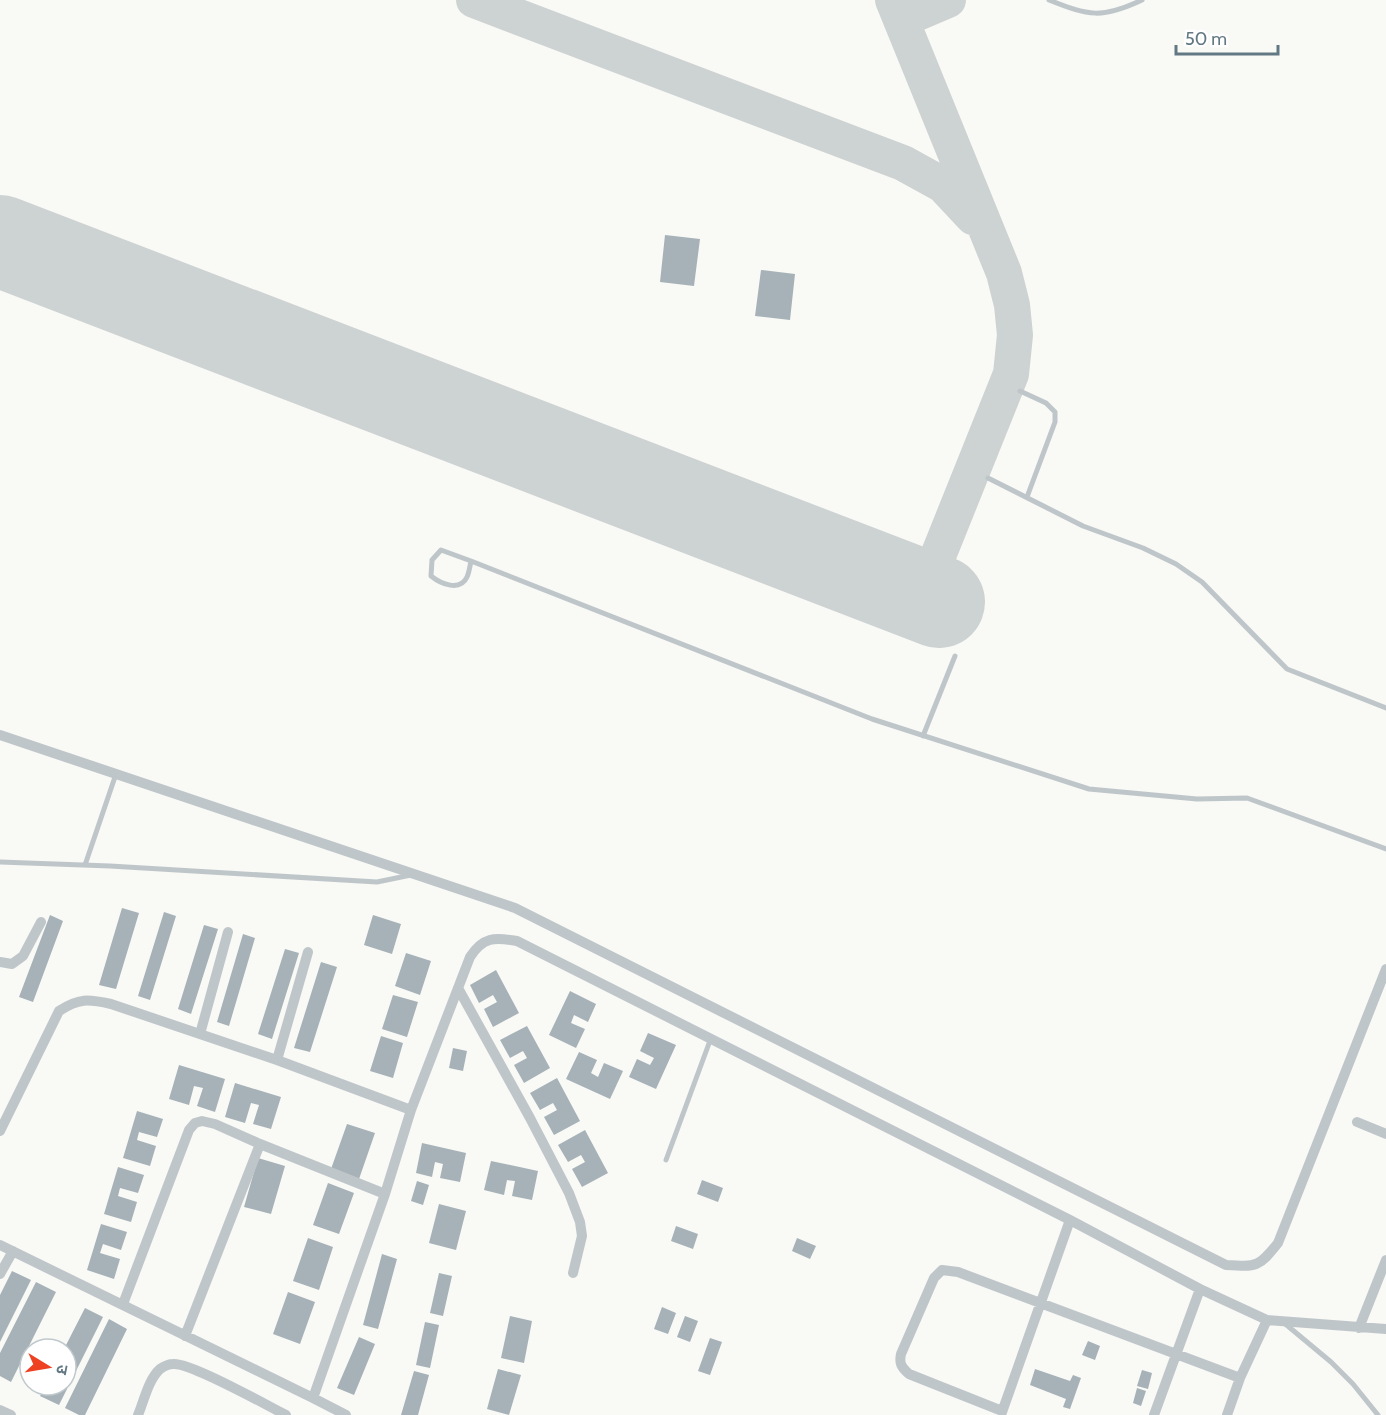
<svg xmlns="http://www.w3.org/2000/svg" width="1386" height="1415" font-family="Cabin,'Noto Sans Devanagari',sans-serif">
<style>
.lines{fill:none;stroke-linecap:round;stroke-linejoin:round}
.taxiway{stroke:#cdd2d2;stroke-width:36}
.runway{stroke:#cdd2d2;stroke-width:92}
.building{fill:#a6b2b7}
.service{stroke:#bfc6c9;stroke-width:5}
.minor{stroke:#bfc6c9;stroke-width:10}
</style>
<rect width="100%" height="100%" fill="#f9f9f6"/>
<g class="lines">
<!-- taxiway -->
<path class="taxiway" d="M 474,0 L 903,163 L 943,185 L 973,217
M 893,0 L 1004,273 L 1012,305 L 1015,335 L 1011,374 L 938,556 L 920,595
M 901,20 L 948,0"/>
<!-- runway -->
<path class="runway" d="M 0,241 L 939,602"/>
</g>
<!-- building -->
<path class="building" d="M 665,235 L 700,239 L 694,286 L 660,282 Z
M 761,270 L 795,274 L 790,320 L 755,316 Z
M 122,908 L 139,913 L 116,989 L 99,985 Z
M 164,912 L 176,916 L 150,1000 L 138,996 Z
M 50,915 L 63,921 L 33,1002 L 19,997 Z
M 373,915 L 401,924 L 392,954 L 364,945 Z
M 204,925 L 218,929 L 191,1014 L 178,1009 Z
M 243,934 L 255,938 L 229,1026 L 217,1022 Z
M 285,949 L 299,953 L 272,1039 L 258,1034 Z
M 406,953 L 431,961 L 420,995 L 395,986 Z
M 321,962 L 337,967 L 310,1052 L 294,1048 Z
M 496,970 L 519,1013 L 493,1027 L 484,1009 L 497,1002 L 493,995 L 479,1003 L 470,985 Z
M 570,991 L 596,1004 L 588,1022 L 574,1015 L 571,1023 L 585,1029 L 576,1048 L 549,1035 Z
M 393,995 L 418,1002 L 407,1037 L 382,1029 Z
M 527,1026 L 550,1068 L 524,1083 L 514,1065 L 527,1058 L 523,1051 L 510,1058 L 500,1040 Z
M 648,1033 L 676,1045 L 656,1089 L 629,1077 L 637,1059 L 650,1065 L 654,1058 L 640,1051 Z
M 381,1036 L 403,1043 L 393,1078 L 370,1071 Z
M 453,1048 L 467,1051 L 463,1071 L 449,1068 Z
M 579,1052 L 597,1060 L 591,1073 L 598,1077 L 604,1063 L 623,1071 L 610,1099 L 566,1079 Z
M 179,1065 L 225,1079 L 215,1112 L 197,1106 L 203,1088 L 194,1086 L 189,1105 L 169,1099 Z
M 557,1078 L 580,1121 L 554,1135 L 544,1117 L 557,1110 L 553,1103 L 540,1110 L 530,1093 Z
M 235,1083 L 281,1097 L 271,1129 L 253,1124 L 259,1105 L 251,1103 L 245,1123 L 225,1117 Z
M 137,1111 L 163,1119 L 157,1137 L 139,1132 L 137,1140 L 156,1146 L 150,1166 L 123,1158 Z
M 347,1124 L 375,1133 L 359,1179 L 331,1169 Z
M 585,1130 L 608,1173 L 582,1187 L 572,1169 L 585,1162 L 581,1155 L 568,1162 L 558,1145 Z
M 422,1143 L 466,1153 L 460,1182 L 440,1178 L 443,1164 L 435,1162 L 432,1177 L 416,1173 Z
M 258,1158 L 285,1166 L 271,1214 L 244,1207 Z
M 491,1161 L 538,1171 L 532,1200 L 512,1196 L 515,1181 L 507,1180 L 504,1195 L 484,1190 Z
M 118,1167 L 144,1175 L 138,1193 L 120,1188 L 118,1196 L 137,1202 L 131,1222 L 104,1214 Z
M 702,1180 L 723,1188 L 718,1202 L 697,1194 Z
M 417,1181 L 429,1185 L 423,1205 L 411,1201 Z
M 328,1183 L 354,1193 L 339,1234 L 313,1225 Z
M 439,1204 L 466,1211 L 456,1250 L 429,1243 Z
M 101,1224 L 127,1232 L 121,1250 L 103,1244 L 100,1253 L 120,1259 L 114,1279 L 87,1270 Z
M 676,1226 L 698,1234 L 693,1249 L 671,1241 Z
M 308,1238 L 333,1247 L 319,1290 L 293,1281 Z
M 797,1238 L 816,1246 L 810,1259 L 792,1251 Z
M 382,1254 L 397,1259 L 378,1329 L 363,1325 Z
M 12,1271 L 31,1280 L 0,1342 L 0,1295 Z
M 439,1273 L 452,1276 L 443,1316 L 430,1313 Z
M 36,1282 L 56,1292 L 11,1382 L 0,1376 L 0,1353 Z
M 288,1292 L 315,1302 L 300,1344 L 273,1334 Z
M 662,1307 L 676,1313 L 668,1334 L 654,1329 Z
M 85,1308 L 103,1317 L 59,1405 L 40,1396 L 46,1385 L 66,1385 L 66,1349 L 64,1349 Z
M 510,1316 L 532,1321 L 524,1363 L 501,1358 Z
M 685,1316 L 698,1321 L 690,1342 L 677,1337 Z
M 109,1319 L 127,1329 L 85,1415 L 79,1415 L 65,1408 Z
M 425,1322 L 439,1325 L 430,1368 L 416,1365 Z
M 359,1337 L 375,1344 L 354,1395 L 337,1388 Z
M 710,1338 L 722,1342 L 710,1375 L 698,1371 Z
M 1088,1341 L 1100,1346 L 1095,1360 L 1082,1355 Z
M 498,1369 L 521,1375 L 509,1415 L 487,1409 Z
M 1035,1369 L 1070,1381 L 1073,1375 L 1081,1378 L 1070,1409 L 1063,1407 L 1066,1399 L 1030,1385 Z
M 1142,1370 L 1152,1373 L 1148,1389 L 1137,1386 Z
M 414,1371 L 429,1375 L 418,1415 L 401,1415 Z
M 1137,1388 L 1146,1391 L 1141,1406 L 1133,1403 Z"/>
<g class="lines">
<!-- service -->
<path class="service" d="M 1049,0 C 1089,16 1102,19 1142,0
M 1020,391 L 1046,403 L 1055,412 L 1055,422 L 1027,497
M 988,478 L 1083,526 L 1143,548 L 1176,564 L 1202,582 L 1287,669 L 1386,708
M 471,561 C 470,566 469,573 467,577 C 460,592 441,584 431,576 L 432,560 L 441,550 L 471,561 L 872,719 L 1089,789 L 1197,799 L 1247,798 L 1386,849
M 923,736 L 955,656
M 0,862 L 110,866 L 377,882 L 411,875
M 85,865 L 116,774
M 666,1160 L 711,1038
M 1283,1322 L 1331,1362 L 1353,1384 L 1378,1415"/>
<!-- minor -->
<path class="minor" d="M 0,735 L 515,908 L 1226,1265 C 1257,1267 1259,1267 1278,1243 L 1386,969
M 0,962 L 12,964 L 23,956 L 41,922
M 458,988 L 530,1118 L 569,1193 L 580,1222 L 582,1236 L 573,1273
M 200,1034 L 228,932
M 277,1060 L 308,952
M 1357,1122 L 1386,1134
M 0,1131 L 59,1011 C 79,998 88,999 111,1004 L 277,1060 L 411,1110
M 0,1245 L 313,1398
M 0,1274 L 13,1251
M 123,1304 L 189,1130 L 195,1123 L 202,1121 L 215,1124 L 260,1144 L 385,1194
M 1359,1328 L 1386,1260
M 185,1336 L 260,1144
M 0,1410 L 11,1415
M 1002,1411 L 909,1374 C 901,1367 899,1363 901,1354 L 934,1278 L 942,1270 L 958,1272 L 1240,1378
M 138,1415 C 144,1401 148,1380 160,1369 C 163,1367 169,1364 173,1364 C 190,1362 266,1405 286,1415
M 346,1415 L 313,1398 L 385,1194 L 411,1110 L 470,957 C 483,937 494,937 517,941 L 1070,1220 L 1200,1289 L 1267,1320
M 1001,1415 L 1070,1220
M 1154,1415 L 1200,1289
M 1227,1415 L 1240,1378 L 1267,1320 L 1386,1329"/>
</g>
<!-- north arrow -->
<g transform="translate(48 1367) rotate(101)"><circle r="28" fill="#ffffff" stroke="#c0c9cd" stroke-width="1.5"/>
<path d="M0-4.5L10 22L0 15L-10 22Z" fill="#ed4122"/>
<text y="-9" font-size="16" font-weight="bold" text-anchor="middle" fill="#627883">उ</text>
</g>
<!-- scale -->
<path d="M1176 45v9h102v-9" fill="none" stroke="#627883" stroke-width="3"/>
<text x="1185" y="45" font-size="18" fill="#627883" stroke="#ffffff" stroke-width="4.5" paint-order="stroke">50 m</text>
</svg>
